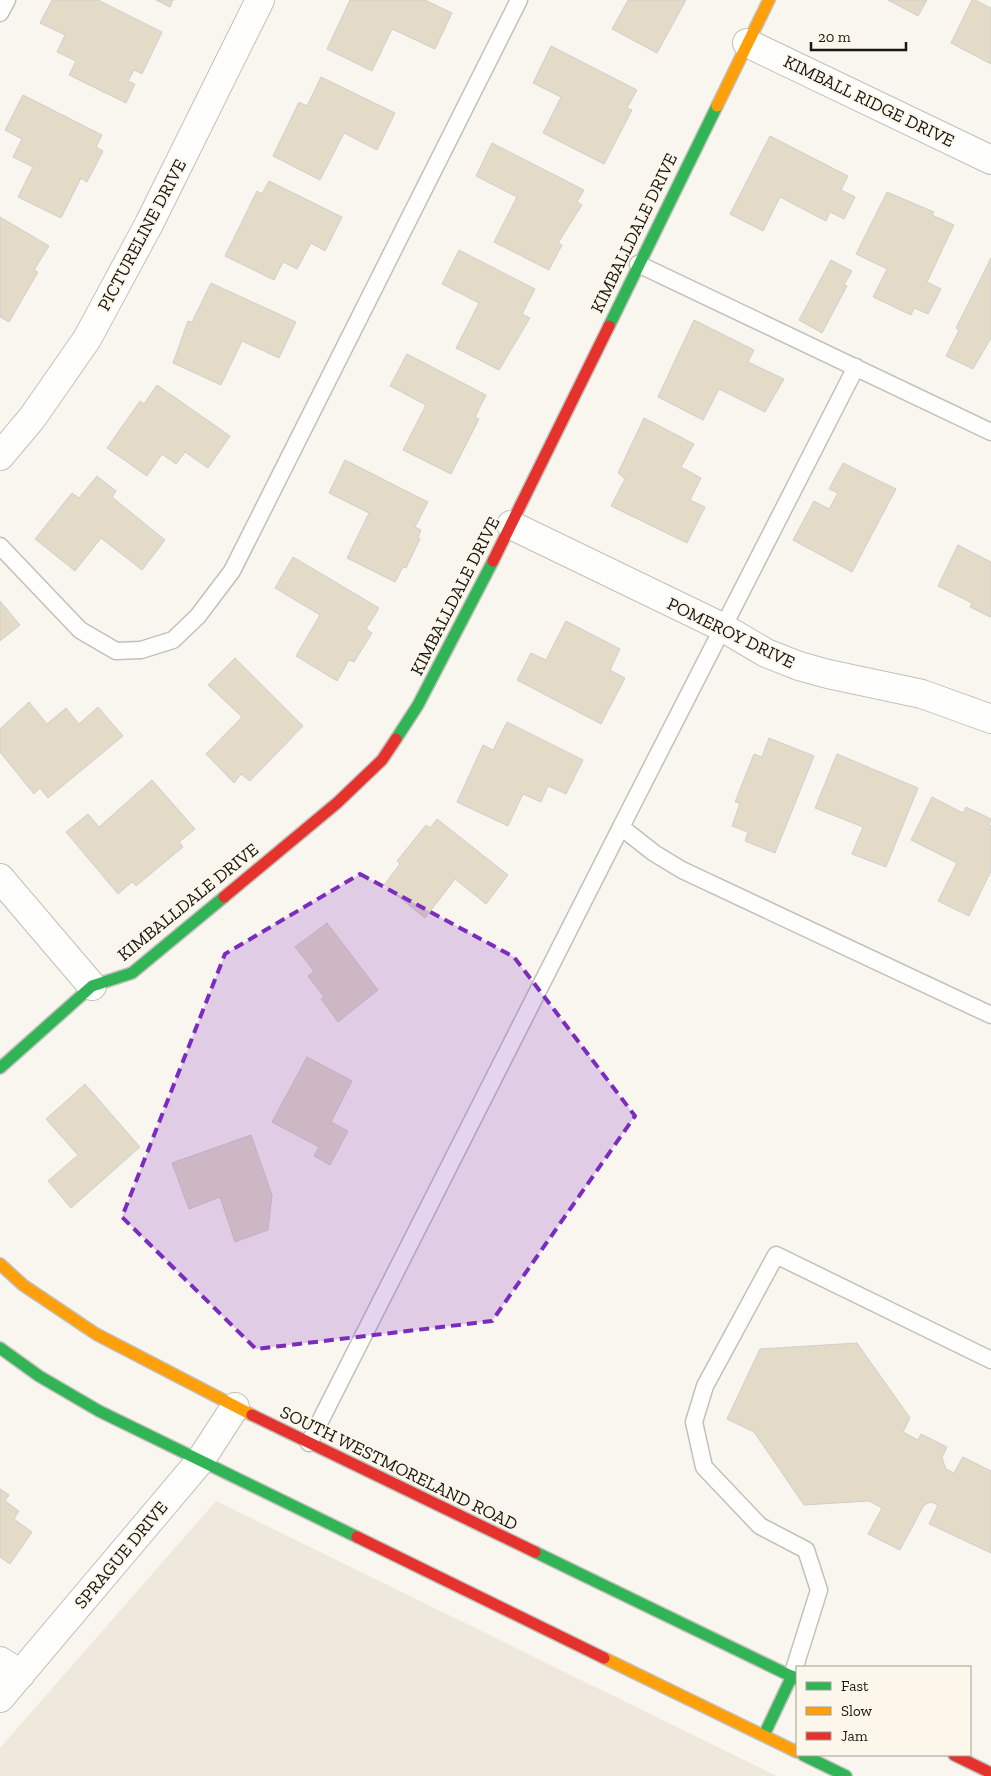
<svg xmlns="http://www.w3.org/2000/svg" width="991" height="1776" font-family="'Zilla Slab',serif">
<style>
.built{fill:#efe9dd}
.building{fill:#e3dac7;stroke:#d1cfca}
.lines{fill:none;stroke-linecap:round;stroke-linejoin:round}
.lane-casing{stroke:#c2c0ba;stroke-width:19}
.street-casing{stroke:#c2c0ba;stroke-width:30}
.fast-casing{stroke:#c2c0ba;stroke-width:14}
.slow-casing{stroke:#c2c0ba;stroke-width:14}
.jam-casing{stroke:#c2c0ba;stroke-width:14}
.lane{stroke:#fefefd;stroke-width:16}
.street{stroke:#fefefd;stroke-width:28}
.fast{stroke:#30b455;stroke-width:11}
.slow{stroke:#ff9f0a;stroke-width:11}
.jam{stroke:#e5322d;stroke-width:11}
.marked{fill:#7b2cbf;fill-opacity:0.2;stroke:#7b2cbf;stroke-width:4;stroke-dasharray:10 6;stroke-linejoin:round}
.labels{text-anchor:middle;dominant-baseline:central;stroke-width:4;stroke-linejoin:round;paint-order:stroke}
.street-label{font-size:18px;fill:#191713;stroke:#fdf7eb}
</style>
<rect width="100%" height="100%" fill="#f9f6ef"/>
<!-- built -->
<path class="built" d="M 216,1501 L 777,1776 L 0,1776 L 0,1748 Z"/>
<!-- building -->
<path class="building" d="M 52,0 L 98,0 L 162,32 L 142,74 L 134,70 L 128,81 L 135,84 L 126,103 L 69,75 L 76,61 L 57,52 L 65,35 L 40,23 Z
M 156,0 L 173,0 L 170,7 Z
M 350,0 L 425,0 L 452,13 L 435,49 L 392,29 L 372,71 L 327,49 Z
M 628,0 L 686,0 L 657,53 L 612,29 Z
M 888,0 L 927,0 L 918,16 Z
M 972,0 L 975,0 L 991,8 L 991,64 L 951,43 Z
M 551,46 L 637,90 L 627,108 L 632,110 L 604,164 L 543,133 L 561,97 L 533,83 Z
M 321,77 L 395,113 L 377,150 L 344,133 L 320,180 L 273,156 L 299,102 L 307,106 Z
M 23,95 L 102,135 L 96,147 L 103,151 L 87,182 L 81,178 L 61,218 L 18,197 L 33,167 L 13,157 L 22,139 L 5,130 Z
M 770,136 L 848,176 L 841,190 L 855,197 L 844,219 L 830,212 L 826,221 L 780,197 L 763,231 L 730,214 Z
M 492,143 L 584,190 L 577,202 L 582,205 L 558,243 L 562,245 L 549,270 L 494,242 L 517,197 L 476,176 Z
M 269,181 L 342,217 L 325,251 L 311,243 L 297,269 L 283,262 L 274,280 L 225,256 L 257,191 L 262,194 Z
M 887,192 L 934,212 L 932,215 L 954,225 L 927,282 L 941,289 L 928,314 L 914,308 L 911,315 L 873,297 L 887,269 L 856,254 Z
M 0,217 L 49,246 L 34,270 L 38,272 L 9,322 L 0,317 Z
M 459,250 L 535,289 L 522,314 L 530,318 L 499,370 L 456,348 L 479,303 L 442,284 Z
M 991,258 L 991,338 L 973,369 L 946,356 L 959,330 L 956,328 Z
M 831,260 L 852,271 L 844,285 L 847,286 L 822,333 L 799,320 Z
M 211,283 L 296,322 L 279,358 L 242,341 L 221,385 L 173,363 L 188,321 L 192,322 Z
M 694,320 L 754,350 L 748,362 L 784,379 L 765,412 L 719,389 L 703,420 L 658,397 Z
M 407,354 L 486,395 L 475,417 L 479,419 L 451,474 L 403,450 L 426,405 L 390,386 Z
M 157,385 L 230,436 L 208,468 L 185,452 L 176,464 L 162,454 L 147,476 L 107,448 L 140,401 L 144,404 Z
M 644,418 L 694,444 L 681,467 L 701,478 L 690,500 L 705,507 L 687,543 L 611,506 L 625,479 L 618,473 Z
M 345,460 L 428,502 L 415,527 L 421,530 L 418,538 L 420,539 L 406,568 L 403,567 L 395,582 L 347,558 L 369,513 L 329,493 Z
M 843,463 L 896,489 L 852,572 L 793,540 L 814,501 L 829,509 L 838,493 L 829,489 Z
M 97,476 L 116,491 L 112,497 L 165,540 L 142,570 L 101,538 L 75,571 L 35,539 L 72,493 L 79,498 Z
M 958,545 L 991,562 L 991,614 L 990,617 L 970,607 L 972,603 L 938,586 Z
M 293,557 L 379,608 L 366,629 L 372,633 L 354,662 L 349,660 L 337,681 L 296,656 L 320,615 L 275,588 Z
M 0,601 L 20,625 L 0,641 Z
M 566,621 L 620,649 L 610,670 L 625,678 L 601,724 L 517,680 L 531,653 L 546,660 Z
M 235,658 L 303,726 L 250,781 L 241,774 L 234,783 L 206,754 L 242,717 L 208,685 Z
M 29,702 L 47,724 L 66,708 L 79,724 L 98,707 L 123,736 L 48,798 L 40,788 L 34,794 L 0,752 L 0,729 Z
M 507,722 L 583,760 L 566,794 L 548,786 L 541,802 L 523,794 L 508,826 L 457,802 L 483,745 L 493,750 Z
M 769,738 L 814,756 L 775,853 L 745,841 L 748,832 L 732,826 L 740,803 L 735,802 L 754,754 L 762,757 Z
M 837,754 L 918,788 L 886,867 L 852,854 L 863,827 L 815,808 Z
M 152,780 L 195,829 L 179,842 L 183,847 L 136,886 L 132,882 L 118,894 L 66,832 L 88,814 L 99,827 Z
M 932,797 L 963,813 L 966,807 L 991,819 L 989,825 L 991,826 L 991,871 L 969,916 L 938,901 L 957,863 L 911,840 Z
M 437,819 L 508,875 L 486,904 L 455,879 L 425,918 L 384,885 L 400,864 L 397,861 L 426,825 L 430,828 Z
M 327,923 L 378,990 L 338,1022 L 321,999 L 324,997 L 308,976 L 314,971 L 295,947 Z
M 307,1057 L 352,1081 L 331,1122 L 348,1131 L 330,1165 L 314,1156 L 319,1147 L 272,1122 Z
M 85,1084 L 140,1147 L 71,1208 L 48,1181 L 78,1155 L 46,1119 Z
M 251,1135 L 272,1195 L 268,1230 L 235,1242 L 220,1197 L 189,1209 L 172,1163 Z
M 857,1343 L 910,1418 L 903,1432 L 918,1440 L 921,1434 L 947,1447 L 942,1458 L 946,1469 L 954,1473 L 963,1457 L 991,1471 L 991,1553 L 929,1524 L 938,1505 L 931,1502 L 924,1505 L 900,1550 L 868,1534 L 882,1508 L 869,1501 L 804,1505 L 754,1432 L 727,1419 L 760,1349 Z
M 0,1489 L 9,1495 L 5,1501 L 19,1511 L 14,1519 L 32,1532 L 10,1564 L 0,1557 Z"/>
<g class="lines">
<!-- lane casing -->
<g class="lane-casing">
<path id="lane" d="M 0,13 L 7,0
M 638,264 L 991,432
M 856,367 L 621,827 L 654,853 L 682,870 L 991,1015
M 0,546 L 80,630 L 116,651 L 141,650 L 173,640 L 198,616 L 232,571 L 519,0
M 309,1443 L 621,827
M 792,1676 L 819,1590 L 806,1550 L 760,1526 L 704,1467 L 694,1422 L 705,1386 L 776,1255 L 991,1360"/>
</g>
<!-- street casing -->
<g class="street-casing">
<path id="street" d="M 747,43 L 991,160
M 0,456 L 32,418 L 87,339 L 149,224 L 260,0
M 511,525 L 722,627 L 766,653 L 799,666 L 828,674 L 922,694 L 991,719
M 0,878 L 92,986
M 0,1661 L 21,1674
M 0,1698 L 200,1461 L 235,1407"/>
</g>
<!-- fast casing -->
<g class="fast-casing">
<path id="fast" d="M 609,326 L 717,106
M 396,739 L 418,705 L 493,561
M 0,1068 L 92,986 L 132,973 L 224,897
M 0,1348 L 39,1376 L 99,1411 L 357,1537
M 535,1552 L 797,1679
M 764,1735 L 792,1676
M 803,1755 L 846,1776"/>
</g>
<!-- slow casing -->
<g class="slow-casing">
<path id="slow" d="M 717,106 L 769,0
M 0,1264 L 23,1285 L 96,1334 L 252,1415
M 604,1658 L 797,1752"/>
</g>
<!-- jam casing -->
<g class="jam-casing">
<path id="jam" d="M 493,561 L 609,326
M 224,897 L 337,803 L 382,760 L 396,739
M 252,1415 L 535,1552
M 357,1537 L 604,1658
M 954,1755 L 991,1773"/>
</g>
<!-- lane -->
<use href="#lane" class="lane"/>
<!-- street -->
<use href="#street" class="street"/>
<!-- fast -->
<use href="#fast" class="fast"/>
<!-- slow -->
<use href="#slow" class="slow"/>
<!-- jam -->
<use href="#jam" class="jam"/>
</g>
<!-- marked area -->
<path class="marked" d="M 360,874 L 514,957 L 635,1116 L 492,1321 L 256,1349 L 122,1217 L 225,954 Z"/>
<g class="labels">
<!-- street labels -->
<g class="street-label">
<text transform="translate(869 101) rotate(26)">KIMBALL RIDGE DRIVE</text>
<text transform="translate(634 233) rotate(-64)">KIMBALLDALE DRIVE</text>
<text transform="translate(142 235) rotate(-62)">PICTURELINE DRIVE</text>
<text transform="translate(455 596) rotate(-63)">KIMBALLDALE DRIVE</text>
<text transform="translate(731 633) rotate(26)">POMEROY DRIVE</text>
<text transform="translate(188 902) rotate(-39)">KIMBALLDALE DRIVE</text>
<text transform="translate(399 1468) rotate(26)">SOUTH WESTMORELAND ROAD</text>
<text transform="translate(121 1555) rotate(-50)">SPRAGUE DRIVE</text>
</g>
</g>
<!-- legend -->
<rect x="796" y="1666" width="175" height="90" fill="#fdf7eb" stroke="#a29d95"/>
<rect x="806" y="1682" width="25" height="8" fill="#30b455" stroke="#a29d95"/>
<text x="841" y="1691" font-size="15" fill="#191713">Fast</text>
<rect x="806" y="1707" width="25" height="8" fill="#ff9f0a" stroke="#a29d95"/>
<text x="841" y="1716" font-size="15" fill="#191713">Slow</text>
<rect x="806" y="1732" width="25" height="8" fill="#e5322d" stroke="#a29d95"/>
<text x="841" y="1741" font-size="15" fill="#191713">Jam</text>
<!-- scale -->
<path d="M811 42v8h95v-8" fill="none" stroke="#191713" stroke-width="2.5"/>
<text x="818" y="42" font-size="15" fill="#191713" stroke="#fdf7eb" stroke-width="4" paint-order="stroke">20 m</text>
</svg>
